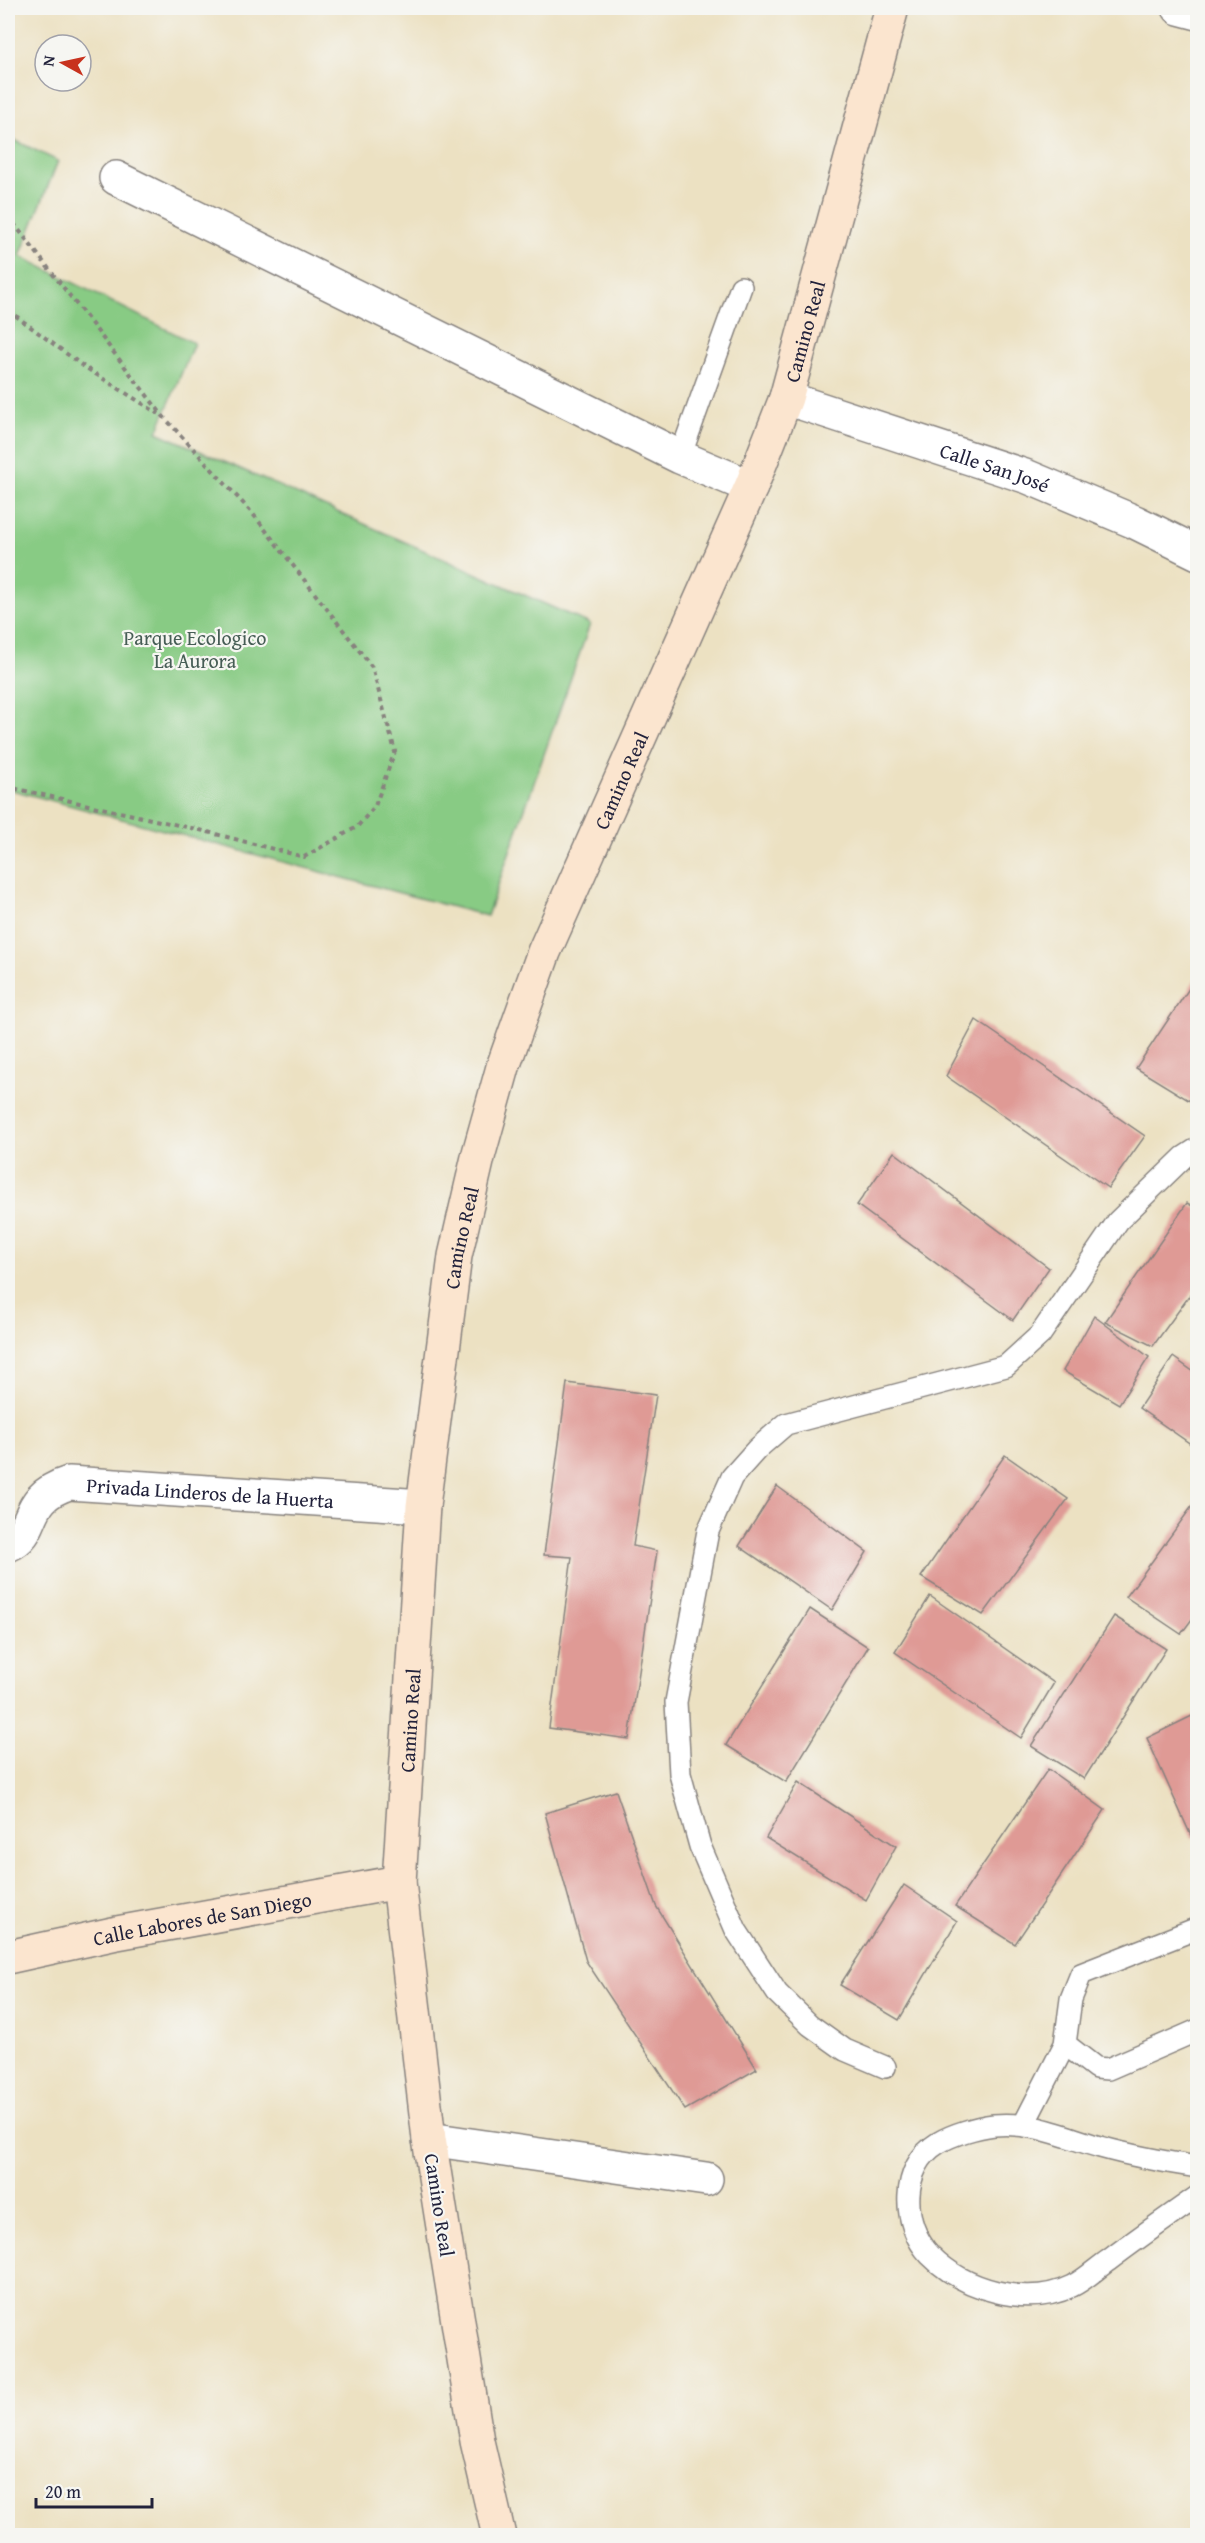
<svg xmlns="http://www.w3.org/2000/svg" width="1205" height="2543" font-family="'Gentium Book Plus',serif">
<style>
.green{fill:#88cb84;stroke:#557660;stroke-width:1.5}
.building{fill:#df9a95}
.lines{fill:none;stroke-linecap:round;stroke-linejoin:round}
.lane-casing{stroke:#87827e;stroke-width:24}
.street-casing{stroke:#87827e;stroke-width:36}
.secondary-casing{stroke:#87827e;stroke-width:36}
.path{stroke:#87827e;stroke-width:4;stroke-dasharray:4.5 4.5;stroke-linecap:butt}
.lane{stroke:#fff;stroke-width:21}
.street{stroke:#fff;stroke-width:33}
.secondary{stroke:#fbe5cf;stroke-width:33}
.labels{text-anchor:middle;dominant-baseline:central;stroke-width:4.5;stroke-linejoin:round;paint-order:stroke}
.street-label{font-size:20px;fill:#22223b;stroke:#f6f6f2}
.park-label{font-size:20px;fill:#465d55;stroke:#f6f6f2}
</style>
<rect width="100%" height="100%" fill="#f6f6f2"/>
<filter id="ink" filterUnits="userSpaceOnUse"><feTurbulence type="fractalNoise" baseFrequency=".0167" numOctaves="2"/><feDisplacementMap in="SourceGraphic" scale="12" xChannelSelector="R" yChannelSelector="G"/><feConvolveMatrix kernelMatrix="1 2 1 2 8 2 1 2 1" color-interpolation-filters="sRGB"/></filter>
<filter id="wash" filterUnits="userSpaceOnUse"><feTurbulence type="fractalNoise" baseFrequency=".008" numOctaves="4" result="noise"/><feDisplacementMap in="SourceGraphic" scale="24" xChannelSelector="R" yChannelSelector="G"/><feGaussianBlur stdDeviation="1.35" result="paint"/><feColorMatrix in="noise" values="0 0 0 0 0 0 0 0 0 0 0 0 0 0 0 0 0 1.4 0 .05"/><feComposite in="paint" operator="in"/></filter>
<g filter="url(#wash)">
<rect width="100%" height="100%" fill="#ece1c2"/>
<!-- green -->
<path class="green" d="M 8,137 L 58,161 L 20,256 L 194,343 L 157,432 L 590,624 L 487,916 L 8,789 Z"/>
<g id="blocks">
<!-- building -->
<path class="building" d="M 1198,975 L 1198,1106 L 1136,1068 Z
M 976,1020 L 1145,1136 L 1108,1188 L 946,1076 Z
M 894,1152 L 1049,1268 L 1013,1320 L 857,1205 Z
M 1187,1203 L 1198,1209 L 1198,1284 L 1153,1346 L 1105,1322 Z
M 1094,1316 L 1149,1357 L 1119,1404 L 1063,1371 Z
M 1173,1357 L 1198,1375 L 1198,1449 L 1139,1408 Z
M 567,1383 L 656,1395 L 633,1546 L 657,1551 L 629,1739 L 549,1728 L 572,1557 L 544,1555 Z
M 1005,1455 L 1068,1499 L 983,1615 L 921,1577 Z
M 777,1486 L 867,1552 L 832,1610 L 739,1546 Z
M 1198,1498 L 1198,1611 L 1181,1634 L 1126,1597 Z
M 930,1596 L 1054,1683 L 1021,1738 L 895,1652 Z
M 810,1609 L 868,1647 L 786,1782 L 726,1745 Z
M 1114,1616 L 1166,1649 L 1084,1779 L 1031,1746 Z
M 1198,1713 L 1198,1836 L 1192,1838 L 1147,1738 Z
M 1048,1769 L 1105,1810 L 1015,1944 L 955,1906 Z
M 798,1782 L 896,1846 L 866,1900 L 766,1838 Z
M 616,1791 L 656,1906 L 757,2069 L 685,2110 L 586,1961 L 545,1813 Z
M 904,1885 L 957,1921 L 899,2020 L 840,1985 Z"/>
</g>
</g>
<g filter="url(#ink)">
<use href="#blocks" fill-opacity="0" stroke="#87827e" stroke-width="1.5"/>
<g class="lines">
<!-- lane casing -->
<g class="lane-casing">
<path id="lane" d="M 680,457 L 741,287
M 1065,2044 L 1096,2068 L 1108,2069 L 1198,2030
M 885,2067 L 845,2050 L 810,2025 L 777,1993 L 736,1930 L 700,1846 L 680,1774 L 676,1702 L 708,1531 L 732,1477 L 757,1449 L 786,1424 L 1006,1366 L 1040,1335 L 1118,1221 L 1184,1157 L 1198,1148
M 1024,2124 L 1065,2044 L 1071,1999 L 1081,1974 L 1198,1928
M 1198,2167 C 1165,2162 1132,2156 1100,2147 C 1065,2137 1031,2121 994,2125 C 977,2127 953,2134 938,2143 C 900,2166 901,2225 930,2255 C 964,2290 1027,2308 1072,2286 C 1085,2280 1097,2268 1109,2260 C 1138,2238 1168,2217 1198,2196"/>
</g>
<!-- street casing -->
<g class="street-casing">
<g id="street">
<path d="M 1179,8 L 1198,13"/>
<path d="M 116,178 L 680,457 L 751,487"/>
<path id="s1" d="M 786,398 L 1028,477 L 1135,522 L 1198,553"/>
<path id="s2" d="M 8,1545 C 39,1532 20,1498 69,1483 L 423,1506"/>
<path d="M 429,2139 L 706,2179"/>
</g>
</g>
<!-- secondary casing -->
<g class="secondary-casing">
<g id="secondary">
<path id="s3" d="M 8,1957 L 117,1933 L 399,1882"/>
<path id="s4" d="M 499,2536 L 477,2441 L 429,2139 L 399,1882 L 423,1506 L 455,1256 L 479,1153 L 503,1067 L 544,952 L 751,487 L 786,398 L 892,8"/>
</g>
</g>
<!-- path -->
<path class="path" d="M 8,216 L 163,416 L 253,514 L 372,667 L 395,751 L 375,806 L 357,827 L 304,857 L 200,830 L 8,787
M 8,310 L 83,366 L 159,414"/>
<!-- lane -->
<use href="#lane" class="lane"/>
<!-- street -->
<use href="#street" class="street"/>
<!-- secondary -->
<use href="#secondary" class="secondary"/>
</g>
</g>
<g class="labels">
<!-- street labels -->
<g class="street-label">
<text stroke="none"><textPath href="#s4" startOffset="2282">Camino Real</textPath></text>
<text stroke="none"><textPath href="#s1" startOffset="220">Calle San José</textPath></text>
<text stroke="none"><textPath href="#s4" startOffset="1796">Camino Real</textPath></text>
<text stroke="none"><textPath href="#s4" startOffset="1310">Camino Real</textPath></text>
<text stroke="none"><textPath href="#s2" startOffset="232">Privada Linderos de la Huerta</textPath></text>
<text stroke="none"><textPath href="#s4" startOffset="824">Camino Real</textPath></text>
<text stroke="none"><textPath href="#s3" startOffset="198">Calle Labores de San Diego</textPath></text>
<text transform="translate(440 2205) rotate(81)">Camino Real</text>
</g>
<!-- park labels -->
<g class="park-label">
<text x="195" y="637">Parque Ecologico<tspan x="195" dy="23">La Aurora</tspan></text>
</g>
</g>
<!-- margin -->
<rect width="1205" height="2543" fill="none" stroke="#f6f6f2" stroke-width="30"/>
<!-- north arrow -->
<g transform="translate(63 63) rotate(278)"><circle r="28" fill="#f6f6f2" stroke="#a1a1a9" stroke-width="1.5"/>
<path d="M0-4.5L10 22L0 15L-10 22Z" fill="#c8321e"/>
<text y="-9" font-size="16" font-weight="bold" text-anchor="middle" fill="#22223b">N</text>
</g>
<!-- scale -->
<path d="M36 2498v9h116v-9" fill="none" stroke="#22223b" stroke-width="3"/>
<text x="45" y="2498" font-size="18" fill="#22223b" stroke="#f6f6f2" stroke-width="4.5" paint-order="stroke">20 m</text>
</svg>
